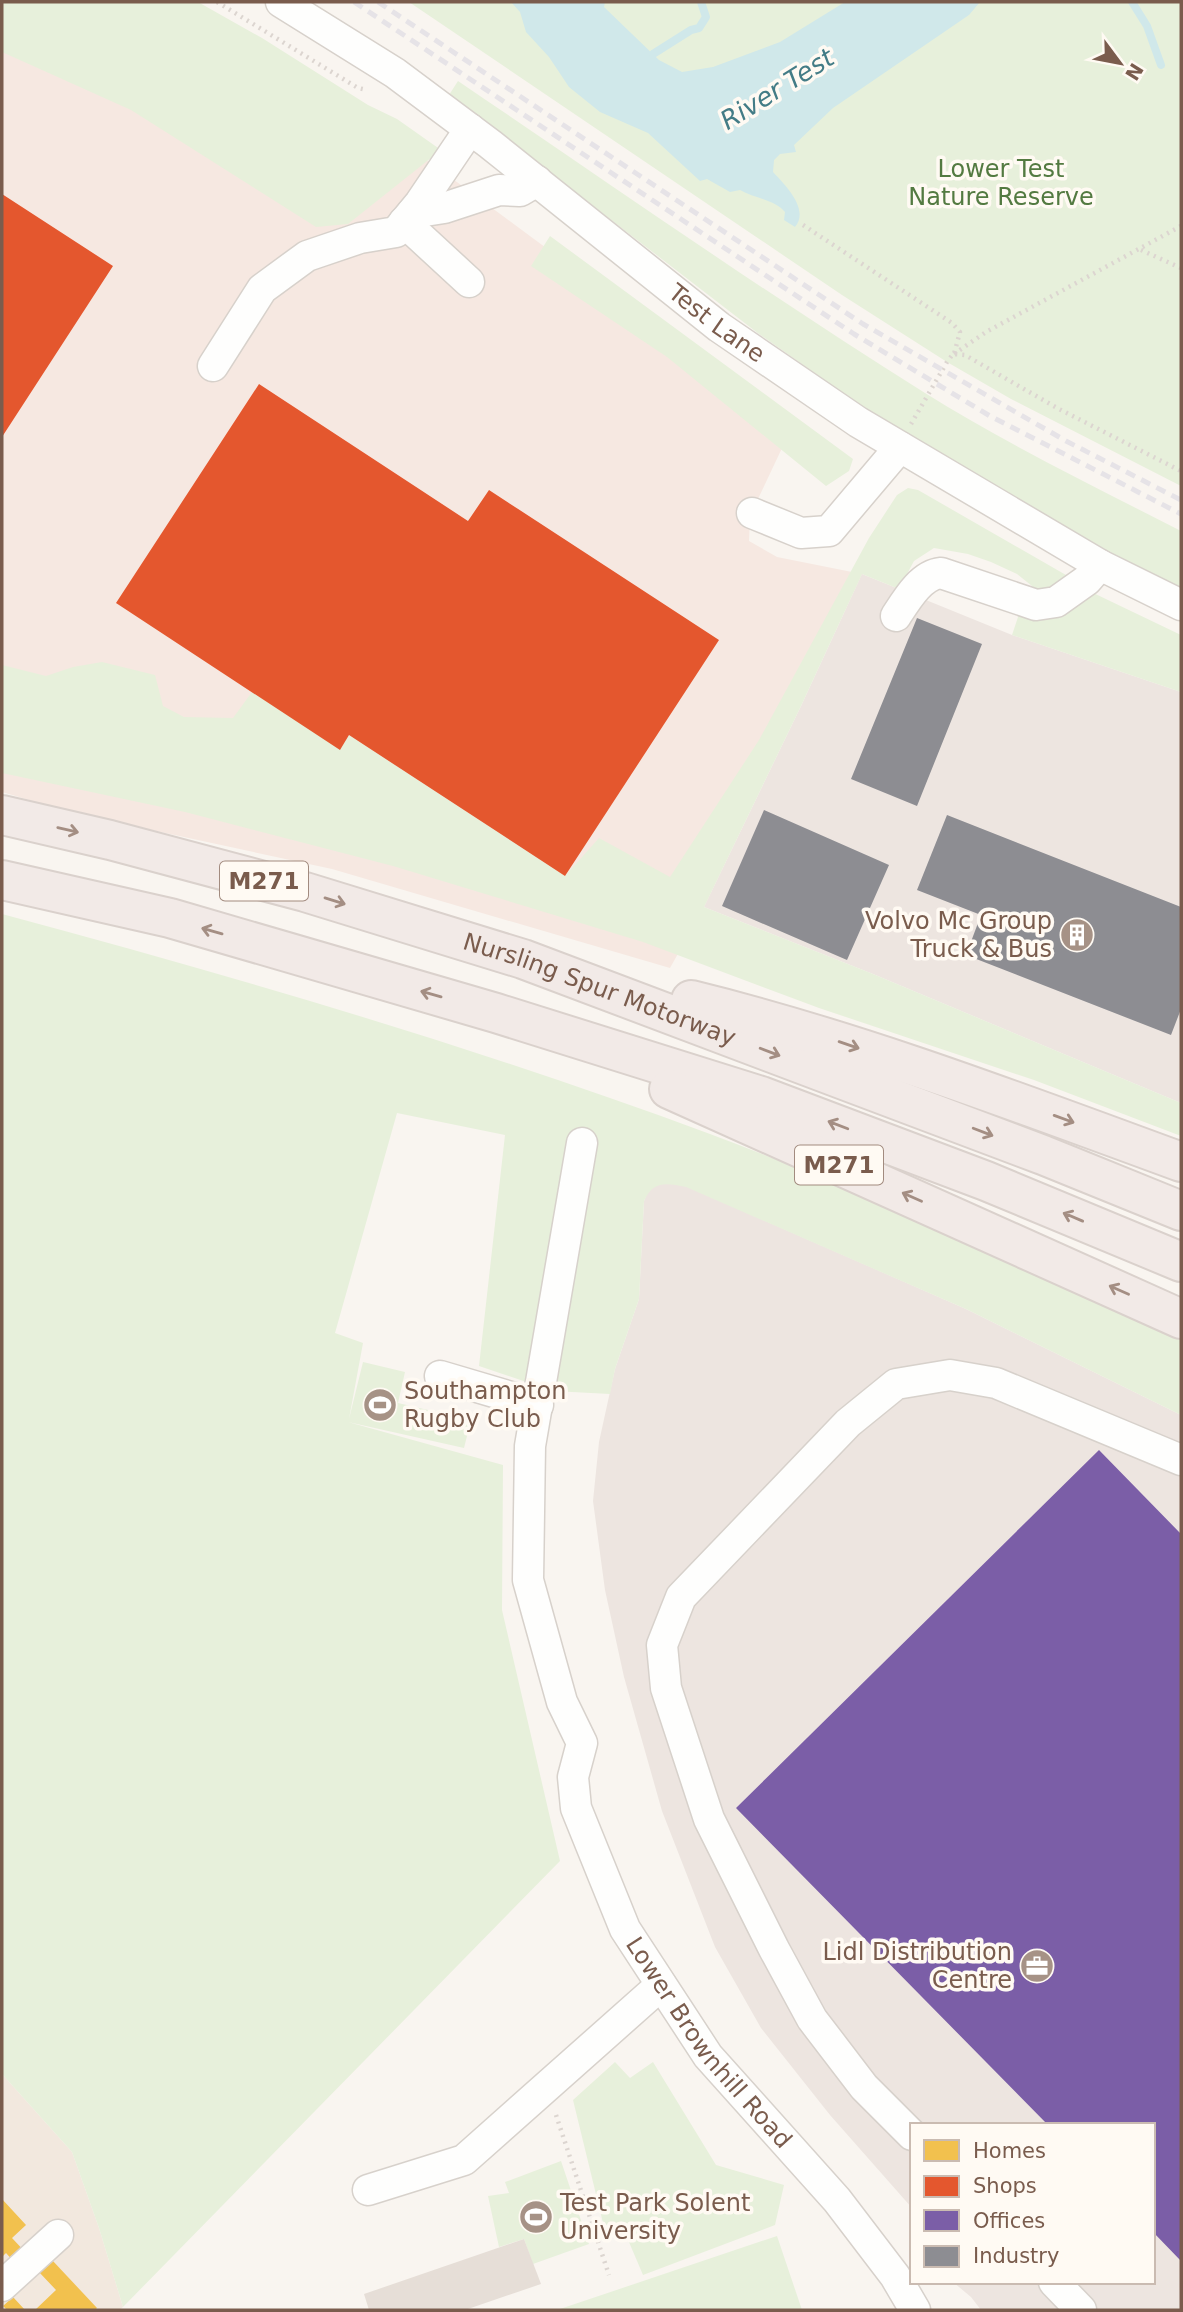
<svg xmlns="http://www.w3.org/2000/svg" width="1183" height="2312" font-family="'DejaVu Sans',sans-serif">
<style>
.residential{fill:#f2e8de}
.commercial{fill:#f6e8e1}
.industrial{fill:#ede5e0}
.green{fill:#e7f0db}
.water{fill:#d0e8ea}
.homes{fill:#f2c14e}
.shops{fill:#e4572e}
.offices{fill:#7b5ea7}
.industry{fill:#8d8d92}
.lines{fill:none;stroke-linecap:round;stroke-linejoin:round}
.stream{stroke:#d0e8ea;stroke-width:8}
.building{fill:#e6ded7}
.minor-casing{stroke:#d7d1cb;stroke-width:33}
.highway-casing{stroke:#dad1cc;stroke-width:42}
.path{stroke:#dcd5d0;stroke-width:4.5;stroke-dasharray:2 5;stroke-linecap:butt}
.minor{stroke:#fefefd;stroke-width:30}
.highway{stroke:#f2eae7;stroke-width:38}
.rail{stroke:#e6e3e7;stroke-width:5;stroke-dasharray:10 7;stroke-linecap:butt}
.oneway{stroke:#a48e83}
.labels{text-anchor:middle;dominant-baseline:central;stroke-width:7;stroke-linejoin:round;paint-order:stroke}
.shield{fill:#fffaf3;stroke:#a28b7f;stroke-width:2}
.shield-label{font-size:23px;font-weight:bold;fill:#7a5c4d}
.park-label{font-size:24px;fill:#537a41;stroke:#fffaf3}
.street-label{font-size:24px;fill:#7a5c4d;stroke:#fffaf3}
.poi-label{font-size:24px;fill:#7a5c4d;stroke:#fffaf3;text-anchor:end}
.water-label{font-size:26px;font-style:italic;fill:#437c86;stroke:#fffaf3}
</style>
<rect width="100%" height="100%" fill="#f9f5f0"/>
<!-- residential -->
<path class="residential" d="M 2,2074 L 72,2152 L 99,2228 L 123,2307 L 119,2310 L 2,2310 Z"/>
<!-- commercial -->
<path class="commercial" d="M 2,2 L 184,2 L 276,57 L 442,171 L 791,429 L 750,516 L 749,541 L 777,557 L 862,574 L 704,907 L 670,968 L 332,869 L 77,814 L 2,792 Z"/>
<!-- industrial -->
<path class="industrial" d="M 862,574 L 1012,635 L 1181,692 L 1181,1103 L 873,974 L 704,907 L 801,706 Z
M 668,1183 L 686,1186 L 966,1309 L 1181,1415 L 1181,2310 L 981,2310 L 971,2297 L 953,2282 L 1153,2282 L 1153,2125 L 912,2125 L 912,2208 L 830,2115 L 761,2028 L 715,1947 L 662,1811 L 624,1677 L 605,1590 L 593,1501 L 599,1442 L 615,1369 L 639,1299 L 644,1201 L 648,1191 L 656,1184 Z"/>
<!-- green -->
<path class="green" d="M 2,2 L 198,2 L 262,38 L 368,105 L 397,119 L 441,150 L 348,224 L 316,227 L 131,110 L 2,52 Z
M 409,2 L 1181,2 L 1181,486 L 1011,399 L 947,362 L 842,295 Z
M 458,81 C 613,186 767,294 925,393 C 1007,444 1095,487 1181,531 L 1181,594 L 1115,563 L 890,426 L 759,334 L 449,95 Z
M 550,236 L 853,459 L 849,471 L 826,486 L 667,357 L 531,266 Z
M 908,488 L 918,490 L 1066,575 L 1052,591 L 1037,590 L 1017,574 L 991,562 L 968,554 L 934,548 L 914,561 L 899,589 L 862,574 L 801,706 L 704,907 L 873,974 L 1181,1103 L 1181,1136 L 1034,1080 L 819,1008 L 643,942 L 393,866 L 185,812 L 2,773 L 2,665 L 46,676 L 73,667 L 102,662 L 155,675 L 163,706 L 184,717 L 233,718 L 252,692 L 340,749 L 349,735 L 565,876 L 599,838 L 670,877 L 759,740 L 869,538 L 897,495 Z
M 1085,589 L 1181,635 L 1181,692 L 1012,635 L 1020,611 Z
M 2,914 C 241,978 478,1048 710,1134 C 869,1194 1025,1263 1181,1329 L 1181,1415 L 966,1309 L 686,1187 C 667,1183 653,1180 644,1201 L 639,1299 L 615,1369 L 610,1394 L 553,1391 L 479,1366 L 505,1135 L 397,1113 L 335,1333 L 363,1343 L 349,1419 L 363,1362 L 405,1372 L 398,1403 L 471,1420 L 464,1448 L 348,1422 L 503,1465 L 502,1610 L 560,1861 L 123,2307 L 99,2228 L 72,2152 L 2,2074 Z
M 615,2062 L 630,2078 L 653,2062 L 716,2165 L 784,2185 L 775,2225 L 643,2275 L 626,2235 L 603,2223 L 573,2100 Z
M 561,2161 L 589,2244 L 533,2264 L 524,2239 L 499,2247 L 488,2196 L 509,2193 L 505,2182 Z
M 777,2236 L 802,2310 L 557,2310 Z"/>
<!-- water -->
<path class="water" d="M 511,2 L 605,2 L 604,7 L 659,60 L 682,72 L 713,67 L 780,42 L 845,2 L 980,2 L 969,15 L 833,108 L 794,145 L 796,152 L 780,154 L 774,160 L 773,172 C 785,185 810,209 795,227 L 784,220 L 785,212 C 775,200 754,198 740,190 L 730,192 L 707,179 L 700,181 L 648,133 L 600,112 L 569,87 L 549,57 L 526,32 L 520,12 Z"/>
<!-- homes -->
<path class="homes" d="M 2,2199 L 26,2225 L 12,2238 L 28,2255 L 17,2265 L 6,2253 L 2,2257 Z
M 52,2260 L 97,2308 L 95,2310 L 35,2310 L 56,2290 L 39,2272 Z
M 13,2297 L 25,2310 L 7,2310 L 3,2306 Z"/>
<!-- shops -->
<path class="shops" d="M 2,194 L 113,266 L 2,437 Z
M 259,384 L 468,521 L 489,490 L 719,640 L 565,876 L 349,735 L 340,750 L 116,603 Z"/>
<!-- offices -->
<path class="offices" d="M 1099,1450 L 1181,1534 L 1181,2261 L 1153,2232 L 1153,2125 L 1048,2125 L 736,1808 Z"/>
<!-- industry -->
<path class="industry" d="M 917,618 L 982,644 L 917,806 L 851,779 Z
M 764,810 L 889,865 L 847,960 L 722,906 Z
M 947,815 L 1181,907 L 1181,1009 L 1171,1035 L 966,955 L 981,915 L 917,890 Z"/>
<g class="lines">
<!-- stream -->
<path class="stream" d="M 1132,2 L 1147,26 L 1161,65
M 653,54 L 691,30 L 699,28 L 706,17 L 701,2"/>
</g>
<!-- building -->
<path class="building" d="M 524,2239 L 541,2284 L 465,2310 L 369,2310 L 364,2294 Z"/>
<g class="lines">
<!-- minor casing -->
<g class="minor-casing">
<g id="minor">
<path id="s1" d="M 281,2 L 395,73 L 490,144 L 719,327 L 858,422 L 1100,565 L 1181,605"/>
<path d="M 412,213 L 444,208 L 499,190 L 520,191 L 537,181"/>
<path d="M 404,222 L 469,282"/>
<path d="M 213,366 L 262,289 L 307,256 L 360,238 L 396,232 L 420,203 L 470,129"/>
<path d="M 752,513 L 801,533 L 829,531 L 900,447"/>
<path d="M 896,616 C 907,599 921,575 941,573 L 1036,605 L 1056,602 L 1087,580 L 1100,565"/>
<path id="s2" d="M 582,1143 L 530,1446 L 528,1580 L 562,1702 L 582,1743 L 573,1777 L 576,1808 L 625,1929 L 708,2056 L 837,2200 L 895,2276 L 915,2310"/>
<path d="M 440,1376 L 538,1405"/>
<path d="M 912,2135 L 864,2087 L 812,2019 L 774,1949 L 709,1819 L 666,1688 L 662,1645 L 681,1597 L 848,1423 L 896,1384 L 950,1375 L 996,1383 L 1181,1460"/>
<path d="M 368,2190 L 464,2160 L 661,1985"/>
<path d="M 1054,2282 L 1081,2310"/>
<path d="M 2,2286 L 58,2235"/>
</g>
</g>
<!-- highway casing -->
<g class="highway-casing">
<g id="highway">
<path id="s3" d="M 2,815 L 110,840 L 305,892 L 523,959 L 1043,1155 L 1181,1211"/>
<path d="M 2,880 L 170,918 L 496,1013 L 761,1096 L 986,1181 L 1181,1262"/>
<path d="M 691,1000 C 858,1041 1020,1103 1181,1162"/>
<path d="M 669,1089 L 1181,1319"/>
</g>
</g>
<!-- path -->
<path class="path" d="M 217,2 L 358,88 L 367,90
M 803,225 L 952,323 L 960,332 L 954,354
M 1141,250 L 1181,268
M 954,354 L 986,332 L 1181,226
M 911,424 L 947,362 L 953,354 L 965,355 L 1057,408 L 1181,471
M 556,2115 L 609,2275"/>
<!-- minor -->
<use href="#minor" class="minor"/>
<!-- highway -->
<use href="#highway" class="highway"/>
<!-- rail -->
<path class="rail" d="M 354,2 L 854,334 L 990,416 L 1181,514
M 378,2 L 863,324 L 1066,441 L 1181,500"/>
</g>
<!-- one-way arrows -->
<defs><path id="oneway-shaft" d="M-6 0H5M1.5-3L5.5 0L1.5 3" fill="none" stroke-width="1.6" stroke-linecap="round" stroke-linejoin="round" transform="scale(1.75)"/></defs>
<g class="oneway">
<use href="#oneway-shaft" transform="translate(68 830) rotate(13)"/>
<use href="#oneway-shaft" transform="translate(335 901) rotate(17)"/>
<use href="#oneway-shaft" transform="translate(212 931) rotate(-164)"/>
<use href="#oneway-shaft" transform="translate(431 994) rotate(-164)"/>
<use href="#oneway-shaft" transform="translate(849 1045) rotate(19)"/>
<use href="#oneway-shaft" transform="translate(770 1052) rotate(21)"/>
<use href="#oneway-shaft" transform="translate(1064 1119) rotate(20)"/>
<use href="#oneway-shaft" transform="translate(838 1125) rotate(-159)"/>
<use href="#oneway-shaft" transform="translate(983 1132) rotate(21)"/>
<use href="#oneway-shaft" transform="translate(912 1197) rotate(-156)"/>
<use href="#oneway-shaft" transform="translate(1073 1217) rotate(-157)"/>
<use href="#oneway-shaft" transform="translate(1119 1290) rotate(-156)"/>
</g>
<!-- icons -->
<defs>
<g id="building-disc" transform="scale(1.75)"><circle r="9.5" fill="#a69286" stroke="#fffaf3"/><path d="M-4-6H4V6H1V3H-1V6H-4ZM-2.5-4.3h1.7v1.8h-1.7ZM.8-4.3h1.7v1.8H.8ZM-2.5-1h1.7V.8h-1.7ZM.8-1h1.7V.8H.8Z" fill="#fff"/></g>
<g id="stadium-disc" transform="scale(1.75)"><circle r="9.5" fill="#a69286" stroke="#fffaf3"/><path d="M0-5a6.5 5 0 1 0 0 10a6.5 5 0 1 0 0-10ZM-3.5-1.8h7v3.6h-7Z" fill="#fff"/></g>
<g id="office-disc" transform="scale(1.75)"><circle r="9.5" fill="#a69286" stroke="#fffaf3"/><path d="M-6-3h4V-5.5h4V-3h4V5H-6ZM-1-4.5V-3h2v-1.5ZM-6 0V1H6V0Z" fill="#fff"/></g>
</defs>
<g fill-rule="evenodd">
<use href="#building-disc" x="1077" y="935"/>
<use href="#stadium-disc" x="380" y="1405"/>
<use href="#office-disc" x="1037" y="1966"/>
<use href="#stadium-disc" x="536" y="2217"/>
</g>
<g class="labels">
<!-- shield labels -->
<g class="shield">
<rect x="220" y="861.5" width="88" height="39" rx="5"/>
<rect x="795" y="1145.5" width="88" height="39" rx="5"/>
</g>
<g class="shield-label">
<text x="264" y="881">M271</text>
<text x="839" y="1165">M271</text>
</g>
<!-- park labels -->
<g class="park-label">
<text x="1001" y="169">Lower Test<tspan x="1001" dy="28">Nature Reserve</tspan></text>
</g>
<!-- street labels -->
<g class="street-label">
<text stroke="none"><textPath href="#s1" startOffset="542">Test Lane</textPath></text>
<text stroke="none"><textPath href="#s3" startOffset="623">Nursling Spur Motorway</textPath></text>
<text stroke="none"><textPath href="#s2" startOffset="952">Lower Brownhill Road</textPath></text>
</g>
<!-- poi labels -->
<g class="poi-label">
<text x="1052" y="921">Volvo Mc Group<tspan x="1052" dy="28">Truck &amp; Bus</tspan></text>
<text x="404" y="1391" text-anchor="start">Southampton<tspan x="404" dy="28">Rugby Club</tspan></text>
<text x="1012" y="1952">Lidl Distribution<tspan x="1012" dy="28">Centre</tspan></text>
<text x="560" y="2203" text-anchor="start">Test Park Solent<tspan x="560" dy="28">University</tspan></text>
</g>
<!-- water labels -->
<g class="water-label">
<text transform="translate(777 89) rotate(-32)">River Test</text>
</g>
</g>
<!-- border -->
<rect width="1183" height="2312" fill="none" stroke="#7a5c4d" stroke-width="7"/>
<!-- legend -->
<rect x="910" y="2123" width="245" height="161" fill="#fffaf3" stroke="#cabbb1" stroke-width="2"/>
<rect x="924" y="2140" width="35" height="21" fill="#f2c14e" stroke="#cabbb1" stroke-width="2"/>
<text x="973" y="2158" font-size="21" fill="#7a5c4d">Homes</text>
<rect x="924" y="2176" width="35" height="21" fill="#e4572e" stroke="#cabbb1" stroke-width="2"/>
<text x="973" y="2193" font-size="21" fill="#7a5c4d">Shops</text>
<rect x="924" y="2210" width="35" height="21" fill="#7b5ea7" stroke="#cabbb1" stroke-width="2"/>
<text x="973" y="2228" font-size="21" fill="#7a5c4d">Offices</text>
<rect x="924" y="2246" width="35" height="21" fill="#8d8d92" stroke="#cabbb1" stroke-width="2"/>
<text x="973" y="2263" font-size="21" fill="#7a5c4d">Industry</text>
<!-- north arrow -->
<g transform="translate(1120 63) rotate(122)" stroke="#fffaf3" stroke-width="5" paint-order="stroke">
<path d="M0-5L12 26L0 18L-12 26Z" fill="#7a5c4d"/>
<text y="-10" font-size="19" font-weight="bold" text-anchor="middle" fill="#7a5c4d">N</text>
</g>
</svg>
